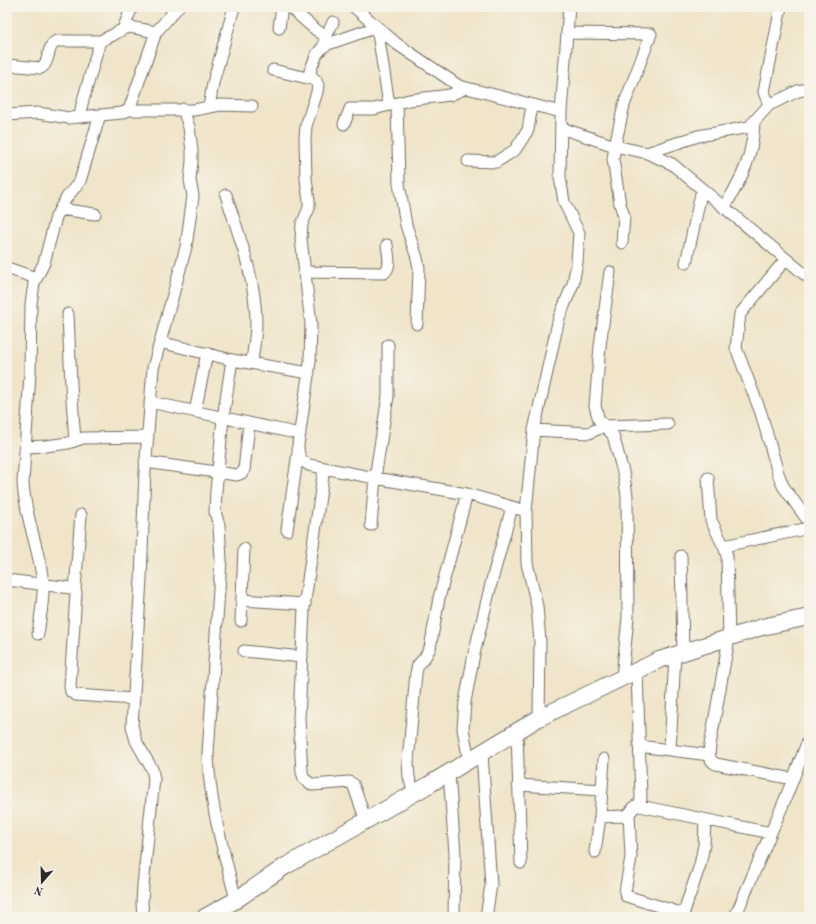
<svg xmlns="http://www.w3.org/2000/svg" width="816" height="924" font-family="'Old Standard TT',serif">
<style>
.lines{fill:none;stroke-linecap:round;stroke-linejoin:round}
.street-casing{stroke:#706c62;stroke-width:13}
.secondary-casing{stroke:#706c62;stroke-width:18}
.street{stroke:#fff;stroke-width:11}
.secondary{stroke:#fff;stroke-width:16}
</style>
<rect width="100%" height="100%" fill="#f7f3e8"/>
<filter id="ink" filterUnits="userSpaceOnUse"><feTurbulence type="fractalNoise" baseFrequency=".025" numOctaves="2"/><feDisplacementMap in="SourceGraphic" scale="8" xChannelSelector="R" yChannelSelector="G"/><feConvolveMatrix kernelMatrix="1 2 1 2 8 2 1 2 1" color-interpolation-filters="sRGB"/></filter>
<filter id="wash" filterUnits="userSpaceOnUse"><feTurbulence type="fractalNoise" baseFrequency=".012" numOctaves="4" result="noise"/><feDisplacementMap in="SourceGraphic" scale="16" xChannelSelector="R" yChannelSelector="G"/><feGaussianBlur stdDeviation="0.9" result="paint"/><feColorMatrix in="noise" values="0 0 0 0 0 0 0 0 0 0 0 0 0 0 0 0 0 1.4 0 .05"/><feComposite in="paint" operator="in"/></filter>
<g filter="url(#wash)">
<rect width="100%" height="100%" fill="#f0e4c9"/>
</g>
<g filter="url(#ink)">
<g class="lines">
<!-- street casing -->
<g class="street-casing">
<path id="street" d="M 289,7 C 302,16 312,30 326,36
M 354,7 L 397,44 L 459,86 L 561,112
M 279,28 L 282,7
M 123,29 L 132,7
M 567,33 L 651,34 L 624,105 L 615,146 L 613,159 L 620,204 L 624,216 L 622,243
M 324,43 C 326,35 330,30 333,22
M 7,65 L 41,68 C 51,62 46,45 57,41 L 100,41 L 113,35 L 123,29 L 130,27 L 156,32
M 273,70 L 316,80
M 397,103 L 399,183 L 406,225 L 417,258 L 419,268 L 417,324
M 389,105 L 377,27 L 328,44 L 323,47 L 317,54 L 310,71 L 311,75 L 318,85 L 317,92 L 306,126 L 305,138 L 306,179 L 309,201 L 309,208 L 302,224 L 301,239 L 311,324 L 310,362 L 298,445 C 298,456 300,460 309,465 L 375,478 L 467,494 L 526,511
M 769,105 L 764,92 L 781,7
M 209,107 L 213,83 L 234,7
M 129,110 L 194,110 L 220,105 L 252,106
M 7,115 L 38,113 L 69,118 L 122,113 L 129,110 L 156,32 L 178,7
M 80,117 L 82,104 L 100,41
M 344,124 L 350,109 L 374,109 L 409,100 L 450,95 L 466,88
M 561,128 L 615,146 L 647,153 L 672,164 L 809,278
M 647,153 L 698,136 L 749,127 L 769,105 L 798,91 L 809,89
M 468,161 L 496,162 L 515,150 L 528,130 L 532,105
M 226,195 C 239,236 256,279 256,323 C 256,336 253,350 252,363
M 724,208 C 742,178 753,157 754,122
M 60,209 L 95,214
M 786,259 L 740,314 L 736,348 L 761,413 L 778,473 L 783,486 L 809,522
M 686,263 L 702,189
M 7,268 L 36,278
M 304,272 L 384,273 C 392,267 388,254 387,245
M 610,272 L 600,346 L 595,406 L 599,420 L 613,435 L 624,476 L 627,496 L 628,617 L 622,678
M 68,314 L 71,385 L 75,441
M 160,342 L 232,360 L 309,373
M 232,360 L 223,418 L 216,491 L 215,512 L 219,525 L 221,560 L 208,753 C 209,804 224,852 236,900
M 150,402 L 300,434
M 195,412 L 207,353
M 534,430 L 589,433 L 604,426 L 668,424
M 26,447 L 46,446 L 68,443 L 83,438 L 148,437
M 145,462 L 237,475 L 242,473 L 244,470 L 249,424
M 324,468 L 304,608 L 299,719 L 302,772 L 304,779 L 313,785 L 349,782 L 353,784 L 366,821
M 708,478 L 711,520 L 725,549 L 727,556 L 729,638 L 710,745 C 709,754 708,760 716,764 L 793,779
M 371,525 L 375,478 L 388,396 L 388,345
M 287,530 L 298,452
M 724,546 L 809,528
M 681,556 L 683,653
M 7,580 L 71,588 L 75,589 L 76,593 L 70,687 L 71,692 L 76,695 L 134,699
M 75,589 L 81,515
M 242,600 L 305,604
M 241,621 L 244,549
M 38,634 C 40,618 44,600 43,584 C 40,550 25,518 23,483 L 30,373 L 31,304 L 34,283 L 44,263 L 56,217 L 60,209 L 67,197 L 80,181 L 100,115
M 244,651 L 302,657
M 637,671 L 641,797 L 640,806
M 539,718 L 540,642 L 537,606 L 527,563 L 526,511 L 534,430 L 559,318 L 573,284 L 577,262 L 579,233 L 564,202 L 560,177 L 561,112 L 569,7
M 517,731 L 521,863
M 639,746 L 709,755
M 670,749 L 675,655
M 482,753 L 491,885 L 486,917
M 469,761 L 463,729 L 465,702 L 474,654 L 492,580 L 512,507
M 449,773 L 455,854 L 454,917
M 518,785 L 602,790
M 414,794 L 409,777 L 408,762 L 416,673 L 418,665 L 425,657 L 430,648 L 439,598 L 467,494
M 629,814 L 631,857 L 625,892 L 626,896 L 684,914
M 600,817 L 625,816 L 629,814 L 635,806 L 640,806 L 771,833
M 595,852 L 600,817 L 604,759
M 143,917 L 142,903 L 143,886 L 154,779 L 152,769 L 136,741 L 132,726 L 141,579 L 145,471 L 153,368 L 186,247 L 193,196 L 190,180 L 192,161 L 192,151 L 189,127 L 183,109
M 682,917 L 700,865 L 704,845 L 705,821
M 735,917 L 784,802 L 809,738"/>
</g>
<!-- secondary casing -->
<g class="secondary-casing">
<path id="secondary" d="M 205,917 L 236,900 L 284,867 L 425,787 L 539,718 L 659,660 L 762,627 L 809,617"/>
</g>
<!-- street -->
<use href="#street" class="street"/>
<!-- secondary -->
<use href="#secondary" class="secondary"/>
</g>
</g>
<!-- margin -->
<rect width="816" height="924" fill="none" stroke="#f7f3e8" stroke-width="24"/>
<!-- north arrow -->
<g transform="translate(42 882) rotate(200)" stroke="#f7f3e8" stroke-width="3" paint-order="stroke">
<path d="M0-3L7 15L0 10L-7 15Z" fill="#2b2b2b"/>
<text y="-6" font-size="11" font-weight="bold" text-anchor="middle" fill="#2b2b2b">N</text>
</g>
</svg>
